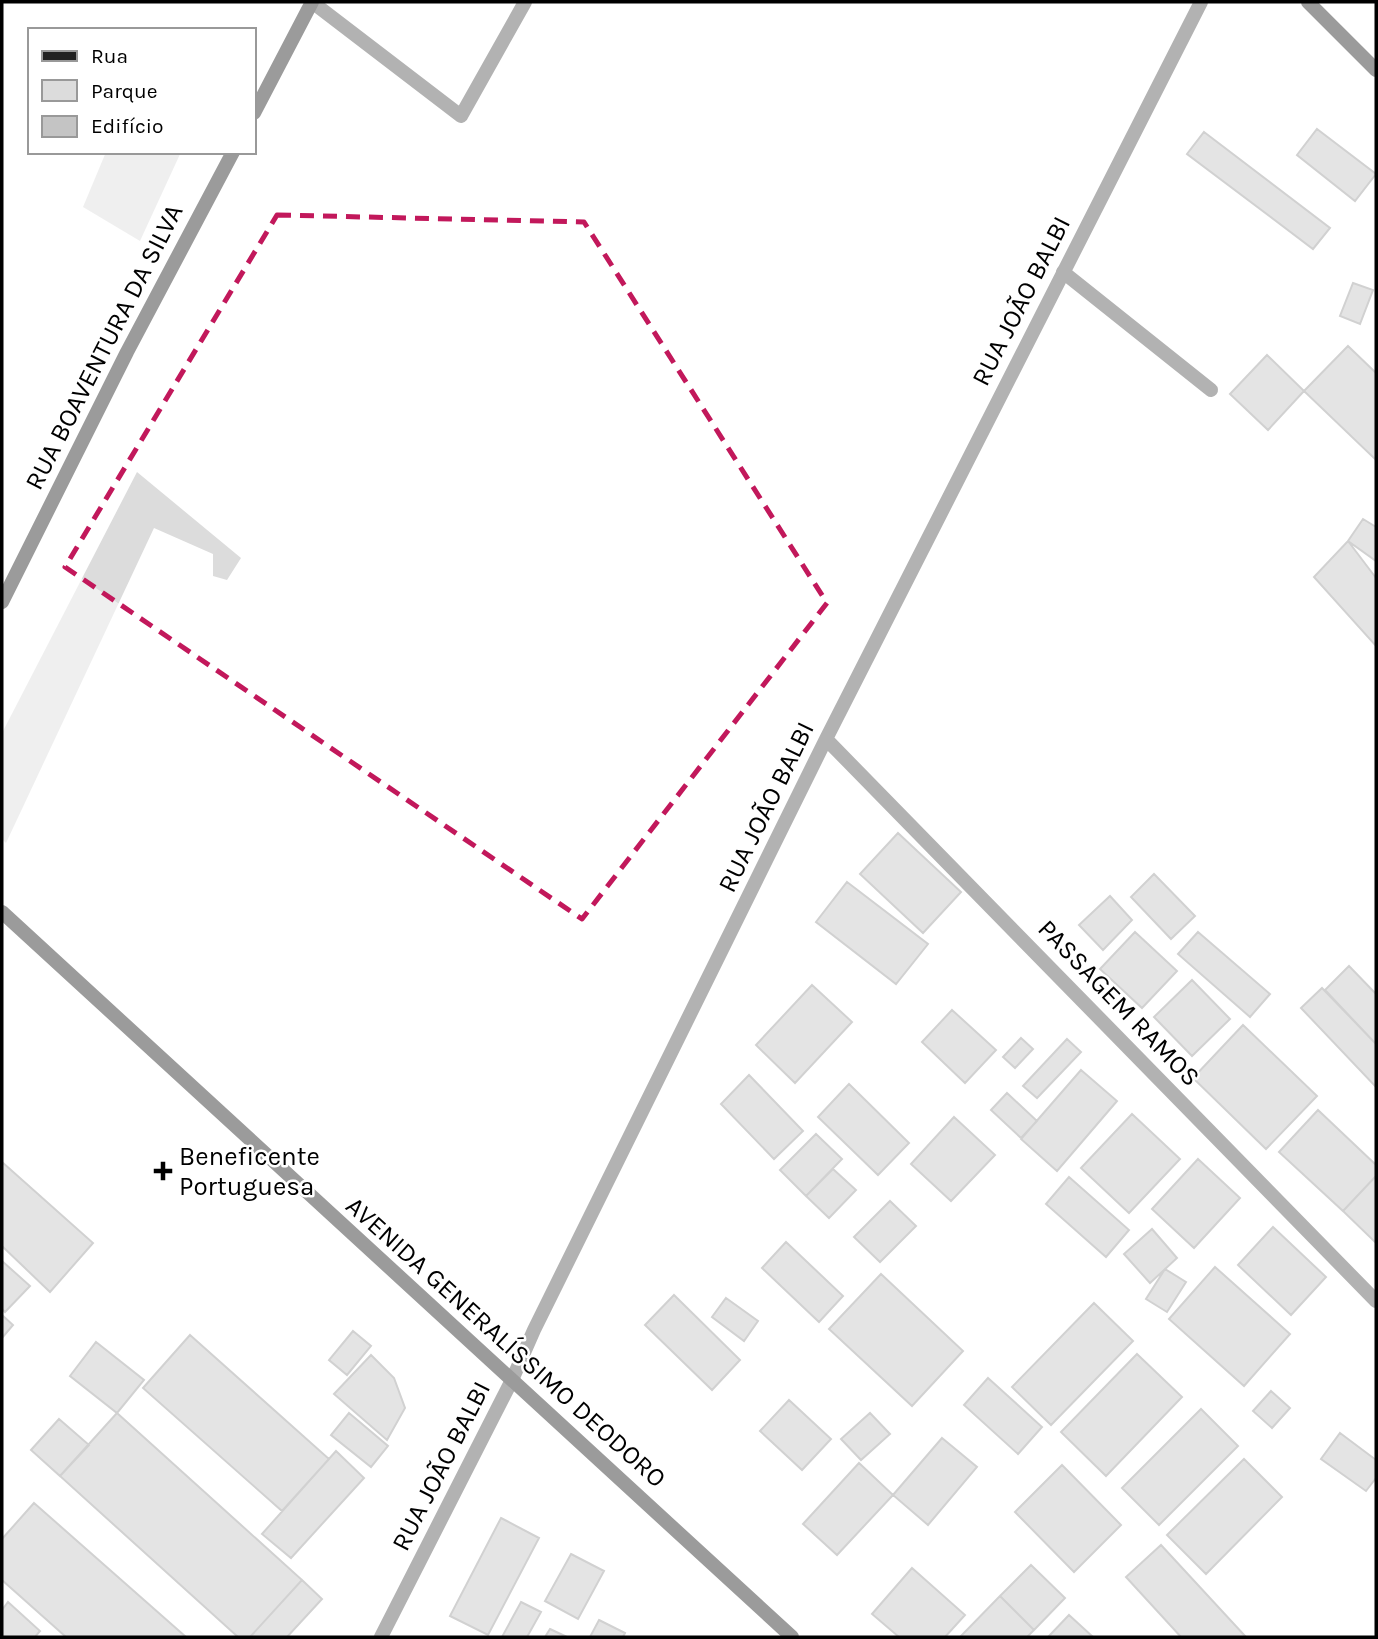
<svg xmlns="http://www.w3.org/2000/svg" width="1378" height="1639" font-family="Karla,sans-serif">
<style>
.green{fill:#dcdcdc}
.building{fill:#c4c4c4;stroke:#999;stroke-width:2}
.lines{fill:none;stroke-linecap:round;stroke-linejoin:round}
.lane{stroke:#555;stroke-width:14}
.street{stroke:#555;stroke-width:14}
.secondary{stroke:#222;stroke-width:14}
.marked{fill:none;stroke:#c2185b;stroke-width:5;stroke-dasharray:14 9;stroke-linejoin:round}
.poi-dot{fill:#000;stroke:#fff;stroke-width:2.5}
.labels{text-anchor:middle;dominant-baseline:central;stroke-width:5;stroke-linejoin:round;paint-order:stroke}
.street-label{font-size:26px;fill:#000;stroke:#fff}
.poi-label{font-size:26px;fill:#000;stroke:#fff;text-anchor:start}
</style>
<rect width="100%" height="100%" fill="#fff"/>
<!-- green -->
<path class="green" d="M 106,152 L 181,152 L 140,241 L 83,207 Z
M 137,472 L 241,558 L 227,580 L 213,576 L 213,554 L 154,528 L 6,843 L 2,839 L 2,733 Z"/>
<!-- building -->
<path class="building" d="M 1317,129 L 1376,174 L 1355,201 L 1297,155 Z
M 1204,132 L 1330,228 L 1313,249 L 1187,154 Z
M 1353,283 L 1373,290 L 1360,324 L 1340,316 Z
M 1348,346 L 1376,373 L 1376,460 L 1304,391 Z
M 1267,355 L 1304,391 L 1268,430 L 1230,394 Z
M 1363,519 L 1376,527 L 1376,561 L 1348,541 Z
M 1348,541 L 1376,578 L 1376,646 L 1314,577 Z
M 898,833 L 961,892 L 923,933 L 860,874 Z
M 1154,874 L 1195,916 L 1171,939 L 1131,897 Z
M 847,882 L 928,944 L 896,984 L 816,922 Z
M 1110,896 L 1132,920 L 1103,950 L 1079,925 Z
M 1135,932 L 1177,971 L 1142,1008 L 1100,969 Z
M 1198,932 L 1270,994 L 1250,1017 L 1178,954 Z
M 1349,966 L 1376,994 L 1376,1044 L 1325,990 Z
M 1192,980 L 1230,1019 L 1192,1056 L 1154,1017 Z
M 812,985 L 852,1022 L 795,1083 L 756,1045 Z
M 1322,988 L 1376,1044 L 1376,1087 L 1301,1008 Z
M 952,1010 L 996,1050 L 965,1083 L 922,1042 Z
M 1243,1025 L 1317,1096 L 1266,1149 L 1193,1078 Z
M 1021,1038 L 1033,1049 L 1015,1068 L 1003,1057 Z
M 1067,1039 L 1081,1052 L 1037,1098 L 1023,1086 Z
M 1081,1070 L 1117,1101 L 1057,1171 L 1021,1139 Z
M 749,1075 L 803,1131 L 774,1159 L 721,1104 Z
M 849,1084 L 909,1143 L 878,1175 L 818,1117 Z
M 1007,1093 L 1037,1121 L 1021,1138 L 991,1110 Z
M 1318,1110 L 1376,1165 L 1376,1176 L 1343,1211 L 1279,1152 Z
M 1132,1114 L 1180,1159 L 1129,1213 L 1081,1168 Z
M 954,1117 L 995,1155 L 951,1201 L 911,1164 Z
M 816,1134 L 842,1159 L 806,1196 L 780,1170 Z
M 1198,1159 L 1240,1198 L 1194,1248 L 1152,1209 Z
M 2,1162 L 93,1243 L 50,1292 L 2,1246 Z
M 833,1169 L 856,1190 L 829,1218 L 806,1196 Z
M 1376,1176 L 1376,1243 L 1343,1211 Z
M 1069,1177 L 1129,1230 L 1106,1257 L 1046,1204 Z
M 890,1201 L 916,1226 L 880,1262 L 854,1237 Z
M 1273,1227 L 1326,1277 L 1291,1315 L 1238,1265 Z
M 1152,1229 L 1177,1258 L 1150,1283 L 1124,1254 Z
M 786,1242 L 843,1296 L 819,1322 L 762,1268 Z
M 2,1261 L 30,1286 L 5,1312 L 2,1309 Z
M 1215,1267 L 1290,1334 L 1244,1386 L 1169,1319 Z
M 1165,1269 L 1186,1282 L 1167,1312 L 1146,1299 Z
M 881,1274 L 963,1351 L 912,1406 L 829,1329 Z
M 674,1295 L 740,1360 L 712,1390 L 645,1325 Z
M 726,1298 L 758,1321 L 744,1341 L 712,1317 Z
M 1094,1303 L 1133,1341 L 1051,1425 L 1012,1387 Z
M 2,1315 L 13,1325 L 2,1338 Z
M 353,1331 L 371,1346 L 347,1375 L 329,1360 Z
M 190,1335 L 329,1459 L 282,1511 L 143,1388 Z
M 96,1342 L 144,1380 L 117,1413 L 70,1376 Z
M 1137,1354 L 1182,1397 L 1106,1476 L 1061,1432 Z
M 371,1355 L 394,1378 L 405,1408 L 387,1440 L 334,1394 Z
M 988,1378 L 1042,1427 L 1018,1454 L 964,1405 Z
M 1271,1391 L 1290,1408 L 1272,1428 L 1253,1411 Z
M 789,1400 L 831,1439 L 802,1470 L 760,1431 Z
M 1201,1409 L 1238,1446 L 1159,1525 L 1122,1488 Z
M 117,1413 L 302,1580 L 250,1637 L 238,1637 L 60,1476 Z
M 349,1413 L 388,1446 L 371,1467 L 331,1435 Z
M 870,1413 L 890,1434 L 861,1460 L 841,1439 Z
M 59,1419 L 89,1445 L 60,1476 L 31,1450 Z
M 1340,1433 L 1376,1460 L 1376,1478 L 1366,1491 L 1321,1459 Z
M 942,1438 L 977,1467 L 928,1525 L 893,1495 Z
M 336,1451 L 364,1478 L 291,1558 L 262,1534 Z
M 1244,1459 L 1282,1497 L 1206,1574 L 1167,1535 Z
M 859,1463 L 893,1495 L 837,1555 L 803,1524 Z
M 1062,1465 L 1121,1525 L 1074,1572 L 1015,1512 Z
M 34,1503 L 186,1637 L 66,1637 L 2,1580 L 2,1539 Z
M 501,1518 L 539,1538 L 488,1635 L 450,1616 Z
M 1161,1545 L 1246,1637 L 1181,1637 L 1126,1577 Z
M 571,1554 L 604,1571 L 578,1619 L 545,1601 Z
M 1031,1565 L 1065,1598 L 1034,1630 L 1000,1596 Z
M 912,1568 L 965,1615 L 945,1637 L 899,1637 L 872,1614 Z
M 302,1580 L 322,1599 L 287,1637 L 250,1637 Z
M 1000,1596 L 1034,1630 L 1027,1637 L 960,1637 Z
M 8,1602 L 40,1631 L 35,1637 L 2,1637 L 2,1610 Z
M 521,1602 L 541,1612 L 527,1637 L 502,1637 Z
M 1069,1615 L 1093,1637 L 1048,1637 Z
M 599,1620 L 625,1633 L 623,1637 L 590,1637 Z
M 550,1629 L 567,1637 L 545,1637 Z"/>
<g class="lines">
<!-- lane -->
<path class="lane" d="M 1063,272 L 1211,390"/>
<!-- street -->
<path class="street" d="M 312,2 L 461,116 L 525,2
M 826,739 L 1376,1301
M 381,1637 L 512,1380 L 534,1330 L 826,739 L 1201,2"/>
<!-- secondary -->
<path class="secondary" d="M 1308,2 L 1376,70
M 254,113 L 312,2
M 2,602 L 127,352 L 233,152
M 2,912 L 792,1637"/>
</g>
<!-- marked area -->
<path d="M0 0H1378V1639H0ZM 277,215 L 584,222 L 827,603 L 582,919 L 65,567 Z" fill="#fff" fill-opacity=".55" fill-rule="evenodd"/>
<path class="marked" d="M 277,215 L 584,222 L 827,603 L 582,919 L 65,567 Z"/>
<!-- markers -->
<path class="poi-dot" d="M159.5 1160.5h7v7h7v7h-7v7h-7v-7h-7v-7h7z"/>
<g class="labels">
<!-- street labels -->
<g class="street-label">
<text transform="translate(1021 301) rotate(-63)">RUA JOÃO BALBI</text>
<text transform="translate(104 347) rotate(-63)">RUA BOAVENTURA DA SILVA</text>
<text transform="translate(766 807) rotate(-64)">RUA JOÃO BALBI</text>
<text transform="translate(1119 1003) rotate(46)">PASSAGEM RAMOS</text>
<text transform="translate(506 1342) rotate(42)">AVENIDA GENERALÍSSIMO DEODORO</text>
<text transform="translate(441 1466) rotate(-63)">RUA JOÃO BALBI</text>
</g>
<!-- poi labels -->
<g class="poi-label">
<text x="179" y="1156">Beneficente<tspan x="179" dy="30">Portuguesa</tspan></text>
</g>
</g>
<!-- border -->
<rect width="1378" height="1639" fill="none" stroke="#000000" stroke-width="7"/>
<!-- legend -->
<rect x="28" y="28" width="228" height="126" fill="#ffffff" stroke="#999999" stroke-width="2"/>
<rect x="42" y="51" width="35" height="10" fill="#222222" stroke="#999999" stroke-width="2"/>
<text x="91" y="63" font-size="21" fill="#000000">Rua</text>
<rect x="42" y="80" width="35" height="21" fill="#dcdcdc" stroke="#999999" stroke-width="2"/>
<text x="91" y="98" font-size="21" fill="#000000">Parque</text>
<rect x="42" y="116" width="35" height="21" fill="#c4c4c4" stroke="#999999" stroke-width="2"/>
<text x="91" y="133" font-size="21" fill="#000000">Edifício</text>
</svg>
